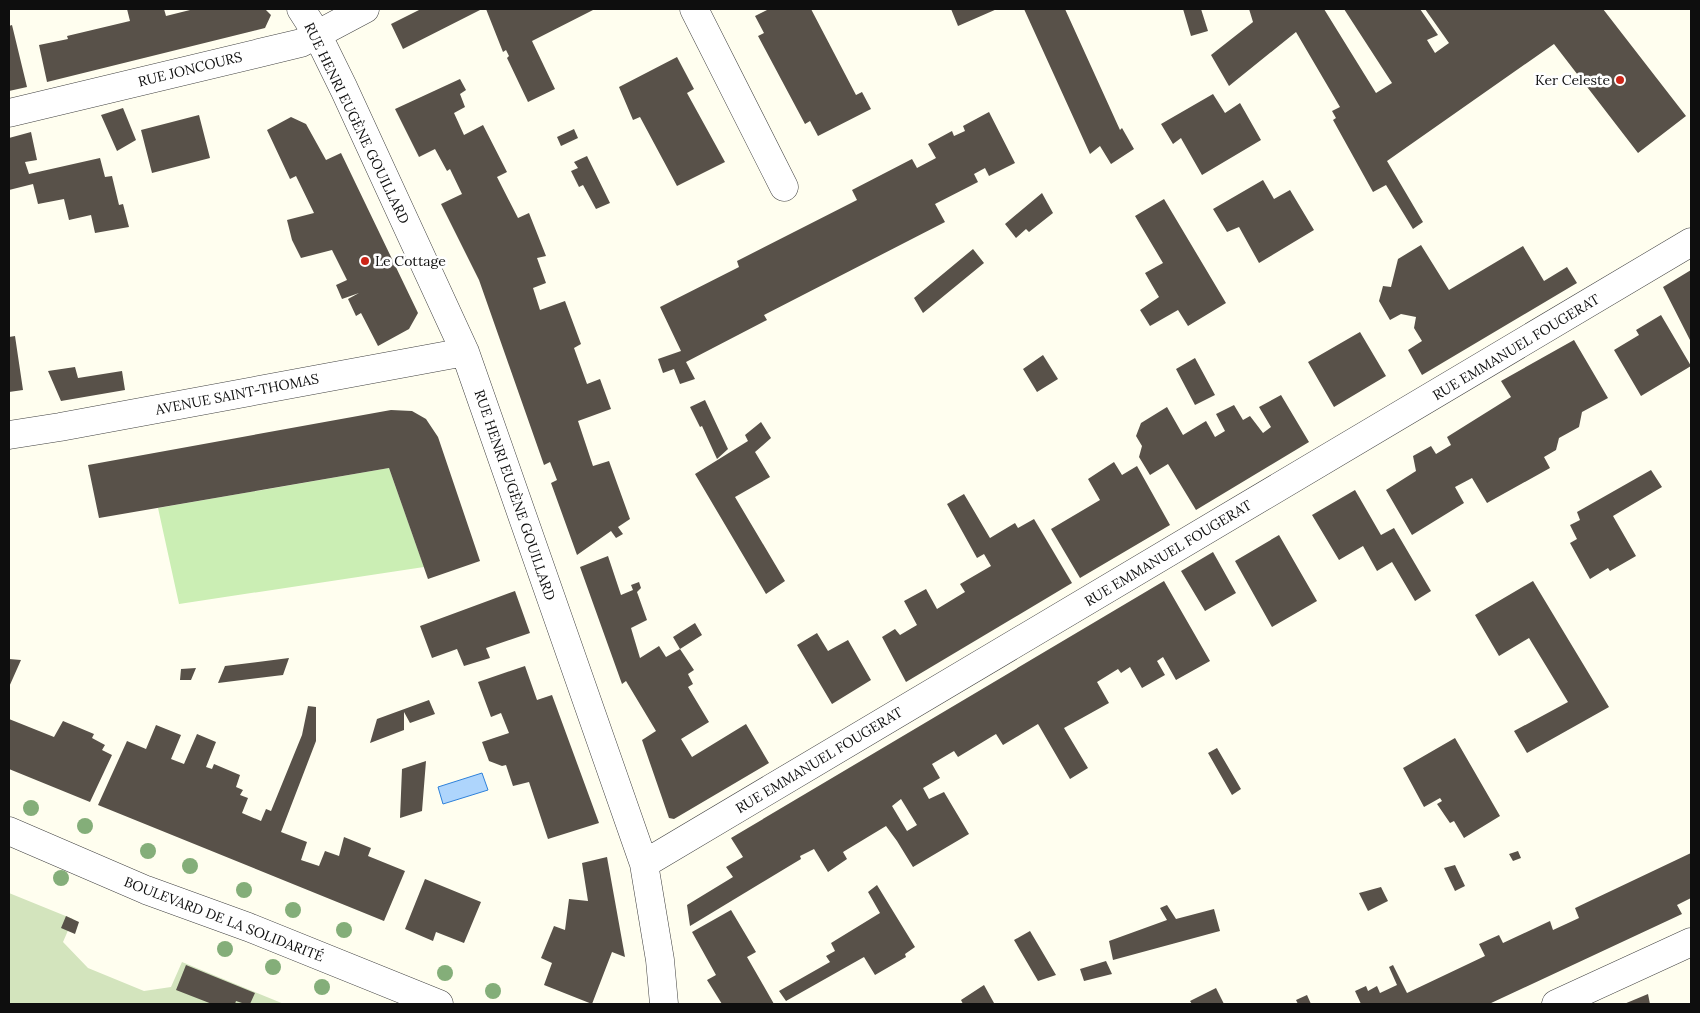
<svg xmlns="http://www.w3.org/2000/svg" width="1700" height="1013" font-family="Lora,serif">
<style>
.green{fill:#cbeeb4}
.cemetery{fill:#d3e4bd}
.water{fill:#aed5fc;stroke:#2e81da}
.building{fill:#585149;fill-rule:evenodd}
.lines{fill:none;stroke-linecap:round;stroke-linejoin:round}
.street-casing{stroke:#414141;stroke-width:29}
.street{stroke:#fff;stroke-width:28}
.tree{fill:#84ae79}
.poi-dot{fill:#cc2518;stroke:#fff;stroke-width:2}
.labels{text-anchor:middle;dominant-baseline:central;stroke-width:5;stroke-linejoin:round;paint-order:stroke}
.street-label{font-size:14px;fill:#0e0e0e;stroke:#fff}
.poi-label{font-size:14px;fill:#0e0e0e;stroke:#fff;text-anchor:end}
</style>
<rect width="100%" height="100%" fill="#fffeef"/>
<!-- green -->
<path class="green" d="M 389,468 L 424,567 L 179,604 L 158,508 Z"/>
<!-- cemetery -->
<path class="cemetery" d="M 9,893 L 73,919 L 63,942 L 88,968 L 144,991 L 171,987 L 182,962 L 284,1004 L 9,1004 Z"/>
<!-- water -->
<path class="water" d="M 482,773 L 488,790 L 443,804 L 438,787 Z"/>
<!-- building -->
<path class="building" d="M 127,9 L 164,9 L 166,16 L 194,9 L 265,9 L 271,15 L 265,28 L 47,82 L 39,45 L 68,39 L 67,36 L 130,21 Z
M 421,9 L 482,9 L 403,49 L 391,24 Z
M 486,9 L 595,9 L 532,41 L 555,89 L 528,102 L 507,58 L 509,56 L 506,50 L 503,52 Z
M 769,9 L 811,9 L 856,95 L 862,92 L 871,109 L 818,136 L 810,121 L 805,124 L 758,36 L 764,33 L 755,16 Z
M 951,9 L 997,9 L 958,26 Z
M 1024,9 L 1065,9 L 1120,130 L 1122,128 L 1134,149 L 1111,164 L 1100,146 L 1090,154 Z
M 1183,9 L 1201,9 L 1208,31 L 1191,36 Z
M 1249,9 L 1324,9 L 1376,93 L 1392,83 L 1344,9 L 1420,9 L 1438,35 L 1427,40 L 1435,53 L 1449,43 L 1425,9 L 1603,9 L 1686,116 L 1638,153 L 1554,44 L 1387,161 L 1423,222 L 1413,229 L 1386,185 L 1373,192 L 1333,120 L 1336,118 L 1332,111 L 1340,107 L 1296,32 L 1229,86 L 1211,55 L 1253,22 Z
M 12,25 L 27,87 L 9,91 L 9,26 Z
M 677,57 L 694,89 L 687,93 L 725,162 L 677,186 L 640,117 L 633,120 L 619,87 Z
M 460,79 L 466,90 L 460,94 L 465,107 L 454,113 L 464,135 L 483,125 L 507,172 L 497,177 L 518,218 L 529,213 L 546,256 L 537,258 L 546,283 L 533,288 L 540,310 L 565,301 L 581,344 L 574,348 L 587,384 L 600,379 L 611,409 L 578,421 L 593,466 L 609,461 L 630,519 L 618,527 L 623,534 L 616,538 L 611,531 L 577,555 L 551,483 L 557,480 L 550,462 L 544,465 L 479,280 L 441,204 L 462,194 L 450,169 L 447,171 L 435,149 L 419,157 L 395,109 Z
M 1213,94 L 1225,113 L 1240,103 L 1261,140 L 1202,175 L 1182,140 L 1181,138 L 1173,144 L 1161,124 Z
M 123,108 L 136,140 L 117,151 L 101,115 Z
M 989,112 L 1015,163 L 989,176 L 985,168 L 974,174 L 978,182 L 935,204 L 945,222 L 764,315 L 767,320 L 686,362 L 695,379 L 680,384 L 674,369 L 663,373 L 658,359 L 681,351 L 660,307 L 739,267 L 737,261 L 857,200 L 852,190 L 912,159 L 917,168 L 936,158 L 928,144 L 952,131 L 954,136 L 965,131 L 963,126 Z
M 199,115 L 210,158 L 152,173 L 141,130 Z
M 291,117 L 306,124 L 326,160 L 341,153 L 418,313 L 409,329 L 378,346 L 361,313 L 356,316 L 348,299 L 359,293 L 342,299 L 336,285 L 347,280 L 332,250 L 301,258 L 292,240 L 287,220 L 314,213 L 296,176 L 290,179 L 267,130 Z
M 574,129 L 578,138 L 561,146 L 557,137 Z
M 31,132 L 37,160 L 25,162 L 29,174 L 100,158 L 105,177 L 112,176 L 119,205 L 123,204 L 129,227 L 95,233 L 91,215 L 69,220 L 64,199 L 38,204 L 33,184 L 9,190 L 9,138 Z
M 587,156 L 610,203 L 596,209 L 583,185 L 579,187 L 571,171 L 578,168 L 574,162 Z
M 1263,180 L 1274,199 L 1290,190 L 1314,230 L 1259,263 L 1239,227 L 1227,232 L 1213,209 Z
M 1042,193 L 1053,213 L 1029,232 L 1026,229 L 1016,238 L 1005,224 Z
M 1164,199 L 1226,303 L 1188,326 L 1178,310 L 1150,326 L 1140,310 L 1159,297 L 1145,273 L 1163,263 L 1135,216 Z
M 1421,245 L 1449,290 L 1523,246 L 1544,281 L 1567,267 L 1577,283 L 1422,375 L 1408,350 L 1422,341 L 1414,328 L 1416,317 L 1401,314 L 1390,320 L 1379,301 L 1383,286 L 1391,287 L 1398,259 Z
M 973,249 L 984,263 L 923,313 L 914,298 Z
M 1691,270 L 1691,342 L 1663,287 Z
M 1661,315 L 1691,366 L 1641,396 L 1614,350 L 1639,335 L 1636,330 Z
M 1360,332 L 1386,376 L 1334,407 L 1308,362 Z
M 15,336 L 23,390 L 9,392 L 9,337 Z
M 1574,340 L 1608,398 L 1582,412 L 1579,427 L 1559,438 L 1556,450 L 1544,457 L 1550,468 L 1487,503 L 1472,478 L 1455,487 L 1464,503 L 1412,535 L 1386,490 L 1416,471 L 1413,456 L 1431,446 L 1436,454 L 1451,445 L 1447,437 L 1511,397 L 1501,381 Z
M 1043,355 L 1058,379 L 1037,392 L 1023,369 Z
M 1195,358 L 1215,395 L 1195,405 L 1176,369 Z
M 75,367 L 78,378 L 122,371 L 125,390 L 61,401 L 48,371 Z
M 1281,395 L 1309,442 L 1196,510 L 1168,464 L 1150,475 L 1139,457 L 1142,446 L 1136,436 L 1141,423 L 1167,407 L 1183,435 L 1206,421 L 1215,437 L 1225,431 L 1216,414 L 1234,405 L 1243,420 L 1250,416 L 1263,433 L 1271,427 L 1259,407 Z
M 705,400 L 728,449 L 717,459 L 702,426 L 700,427 L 690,407 Z
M 391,410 L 412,411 L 426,419 L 438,437 L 480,561 L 428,579 L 389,468 L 99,518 L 88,465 Z
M 761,422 L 771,438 L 755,452 L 770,477 L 735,497 L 785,581 L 766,594 L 695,474 L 748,441 L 745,435 Z
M 1114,462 L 1122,475 L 1137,466 L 1170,525 L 1080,578 L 1051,529 L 1100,500 L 1088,479 Z
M 1651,470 L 1662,487 L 1613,516 L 1636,556 L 1610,571 L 1608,568 L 1590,579 L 1570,543 L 1577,539 L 1570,525 L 1580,520 L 1577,512 Z
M 1355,490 L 1381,535 L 1394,528 L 1431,591 L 1415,601 L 1392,562 L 1377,571 L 1363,546 L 1339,560 L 1312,515 Z
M 964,494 L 990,538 L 1015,523 L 1018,528 L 1034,519 L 1072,583 L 906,682 L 882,637 L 895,629 L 900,635 L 917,625 L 904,601 L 926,589 L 937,609 L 965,592 L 960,584 L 991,566 L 984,554 L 977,558 L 947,504 Z
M 1279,535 L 1317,601 L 1272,627 L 1235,561 Z
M 1213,552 L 1236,593 L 1205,611 L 1181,571 Z
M 608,556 L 621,595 L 633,590 L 631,585 L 639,582 L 641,588 L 637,592 L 647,620 L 631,628 L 640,658 L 659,646 L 666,657 L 680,649 L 694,670 L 688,674 L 693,684 L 688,687 L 709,722 L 681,739 L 692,757 L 746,724 L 769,763 L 674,819 L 669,818 L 642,740 L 656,731 L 626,681 L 622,684 L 580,567 Z
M 1164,581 L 1210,661 L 1176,680 L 1163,657 L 1157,661 L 1165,675 L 1142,688 L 1130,667 L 1121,673 L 1118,669 L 1097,682 L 1109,703 L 1064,728 L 1088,768 L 1070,779 L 1038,724 L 1003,745 L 996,734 L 958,757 L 954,751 L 932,764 L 940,778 L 923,788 L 929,799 L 944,792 L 969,834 L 913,867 L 897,841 L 886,826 L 843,852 L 847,859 L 828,872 L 814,849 L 800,856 L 801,859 L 786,868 L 690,926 L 687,905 L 733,877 L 726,867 L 743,857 L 731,838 ZM 901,799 L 917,825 L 907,831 L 892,806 Z
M 1533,581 L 1609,707 L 1527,753 L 1514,731 L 1568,702 L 1529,638 L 1499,656 L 1475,615 Z
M 515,591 L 530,633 L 486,648 L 490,658 L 464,666 L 457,649 L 432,658 L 420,626 Z
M 695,623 L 702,635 L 680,649 L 673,637 Z
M 817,633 L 828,651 L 848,640 L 871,680 L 832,704 L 797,645 Z
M 289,658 L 283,675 L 218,683 L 225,666 Z
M 9,659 L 21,660 L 9,687 Z
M 525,666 L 537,700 L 552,695 L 599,823 L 548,839 L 529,782 L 513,786 L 506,765 L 502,766 L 489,761 L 482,742 L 509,733 L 501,713 L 491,717 L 478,682 Z
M 196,668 L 191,680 L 180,680 L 181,669 Z
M 429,700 L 435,714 L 410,723 L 404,712 L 404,730 L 370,743 L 377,719 Z
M 308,706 L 316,707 L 316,741 L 281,832 L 307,842 L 301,860 L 319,866 L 325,851 L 339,856 L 344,837 L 371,848 L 368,856 L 405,871 L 384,921 L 98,805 L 127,741 L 146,749 L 156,725 L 181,735 L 171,759 L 184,764 L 197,734 L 216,742 L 206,767 L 212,769 L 214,764 L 240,775 L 236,787 L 243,790 L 240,795 L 248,798 L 242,813 L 261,821 L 266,809 L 271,811 L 302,735 Z
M 9,719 L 54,737 L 63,721 L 94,734 L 92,738 L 105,745 L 102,750 L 112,755 L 90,802 L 9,769 Z
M 1455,738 L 1500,816 L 1464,838 L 1454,821 L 1450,823 L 1437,804 L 1442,801 L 1440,798 L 1424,807 L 1403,768 Z
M 1217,748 L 1241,789 L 1232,795 L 1208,753 Z
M 426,761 L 422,811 L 400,818 L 402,769 Z
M 1518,851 L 1521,858 L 1513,861 L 1509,854 Z
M 1691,853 L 1691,898 L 1677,905 L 1682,914 L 1489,1004 L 1361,1004 L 1355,991 L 1366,986 L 1368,991 L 1377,986 L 1380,993 L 1397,985 L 1389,967 L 1393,965 L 1407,993 L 1485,956 L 1479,944 L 1499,935 L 1503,943 L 1550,921 L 1553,930 L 1579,918 L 1575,908 Z
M 607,857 L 625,957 L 612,952 L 592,1004 L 544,985 L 552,963 L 541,958 L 554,926 L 565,930 L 569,899 L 588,901 L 582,863 Z
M 1455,865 L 1465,886 L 1455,891 L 1444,868 Z
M 425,879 L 481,902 L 464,943 L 436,932 L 433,941 L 405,929 Z
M 877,885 L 915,947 L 905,954 L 906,957 L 875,975 L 864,957 L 786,1001 L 779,991 L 830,962 L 826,956 L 835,951 L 831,943 L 880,913 L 868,892 Z
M 1381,887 L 1388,901 L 1368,911 L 1359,893 Z
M 1167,905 L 1176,919 L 1214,909 L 1220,931 L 1113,960 L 1109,941 L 1167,920 L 1160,908 Z
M 731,910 L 756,952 L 747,957 L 774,1004 L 722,1004 L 707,980 L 716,975 L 692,932 Z
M 66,916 L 79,922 L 75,934 L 61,928 Z
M 1030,931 L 1056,975 L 1038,981 L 1014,940 Z
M 1106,961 L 1112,974 L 1084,981 L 1080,969 Z
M 186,965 L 255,993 L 250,1004 L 245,1004 L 236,1001 L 235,1004 L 212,1004 L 176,990 Z
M 984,985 L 994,1003 L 963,1004 L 961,1000 Z
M 1216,988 L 1224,1004 L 1192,1004 L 1190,1001 Z
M 1648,994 L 1650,1004 L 1624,1004 Z
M 1307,995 L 1311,1004 L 1298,1004 L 1296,1000 Z"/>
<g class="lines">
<!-- street casing -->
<g class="street-casing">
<path id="street" d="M 301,9 L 317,34 L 344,89 L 465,352 L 644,864 L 660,960 L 664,1004
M 694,9 L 784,187
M 9,113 L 301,43 L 365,9
M 9,435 L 60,427 L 465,352
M 9,831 L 146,890 L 248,927 L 439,1004
M 644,864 L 1691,242
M 1556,1004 L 1691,942"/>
</g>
<!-- street -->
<use href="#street" class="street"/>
</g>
<!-- trees -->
<g class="tree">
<circle cx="31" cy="808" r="8"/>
<circle cx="85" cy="826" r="8"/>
<circle cx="148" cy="851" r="8"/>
<circle cx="190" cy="866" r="8"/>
<circle cx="61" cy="878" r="8"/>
<circle cx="244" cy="890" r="8"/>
<circle cx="293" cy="910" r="8"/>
<circle cx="344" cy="930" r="8"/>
<circle cx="225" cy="949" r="8"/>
<circle cx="273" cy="967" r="8"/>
<circle cx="445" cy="973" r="8"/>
<circle cx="322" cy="987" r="8"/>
<circle cx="493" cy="991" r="8"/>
</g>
<!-- markers -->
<g class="poi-dot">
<circle cx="1620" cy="80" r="5"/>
<circle cx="365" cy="261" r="5"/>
</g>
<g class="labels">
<!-- street labels -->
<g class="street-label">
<text transform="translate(190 69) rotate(-14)">RUE JONCOURS</text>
<text transform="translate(357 123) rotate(64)">RUE HENRI EUGÈNE GOUILLARD</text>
<text transform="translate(1516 347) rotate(-31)">RUE EMMANUEL FOUGERAT</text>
<text transform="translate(237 394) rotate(-11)">AVENUE SAINT-THOMAS</text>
<text transform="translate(515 495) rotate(71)">RUE HENRI EUGÈNE GOUILLARD</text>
<text transform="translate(1168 553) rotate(-31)">RUE EMMANUEL FOUGERAT</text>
<text transform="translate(819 760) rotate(-31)">RUE EMMANUEL FOUGERAT</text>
<text transform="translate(224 919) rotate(21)">BOULEVARD DE LA SOLIDARITÉ</text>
</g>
<!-- poi labels -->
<g class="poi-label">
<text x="1610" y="80">Ker Celeste</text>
<text x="375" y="261" text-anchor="start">Le Cottage</text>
</g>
</g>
<!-- border -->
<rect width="1700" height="1013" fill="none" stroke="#0e0e0e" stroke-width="20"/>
</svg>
